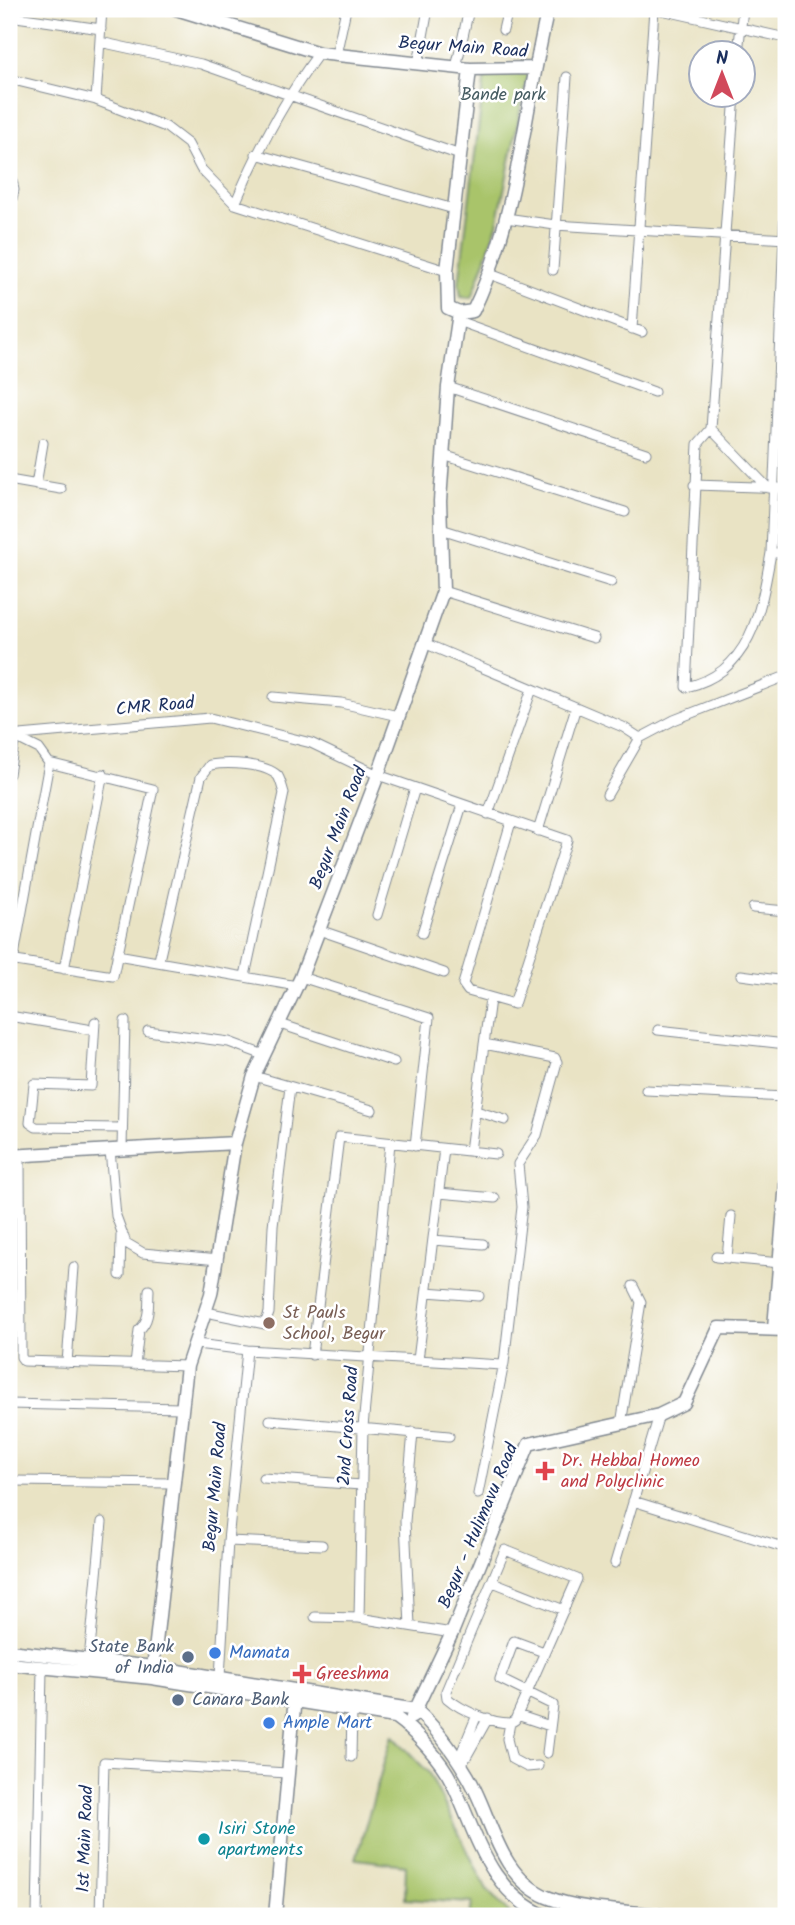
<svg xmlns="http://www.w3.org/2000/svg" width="795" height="1925" font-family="Kalam,sans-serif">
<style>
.green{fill:#a9c46b;stroke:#627a64;stroke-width:2}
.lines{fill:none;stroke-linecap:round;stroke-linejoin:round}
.street-casing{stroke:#828991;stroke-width:11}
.secondary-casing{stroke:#828991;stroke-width:15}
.street{stroke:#fff;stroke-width:9}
.secondary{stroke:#fff;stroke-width:12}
.education-dot{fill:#8d6e63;stroke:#fff;stroke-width:2.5}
.health-dot{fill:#e0444e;stroke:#fff;stroke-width:2.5}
.shop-dot{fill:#3f7fe0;stroke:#fff;stroke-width:2.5}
.service-dot{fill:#5c6f8a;stroke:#fff;stroke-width:2.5}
.culture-dot{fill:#0f9aa8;stroke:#fff;stroke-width:2.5}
.labels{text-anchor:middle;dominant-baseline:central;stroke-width:5;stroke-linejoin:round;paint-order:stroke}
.street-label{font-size:18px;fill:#1b2f5e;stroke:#fff}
.park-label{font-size:18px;fill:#465c62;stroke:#fff}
.education-label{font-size:18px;fill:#785e54;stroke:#fff;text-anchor:start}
.health-label{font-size:18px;fill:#be3a42;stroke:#fff;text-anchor:start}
.service-label{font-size:18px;fill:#4e5e75;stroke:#fff;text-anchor:end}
.shop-label{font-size:18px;fill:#366cbe;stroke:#fff;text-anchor:start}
.culture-label{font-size:18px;fill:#0d838f;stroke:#fff;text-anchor:start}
</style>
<rect width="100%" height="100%" fill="#fff"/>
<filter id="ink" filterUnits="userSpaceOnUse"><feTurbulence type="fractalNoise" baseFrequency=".0143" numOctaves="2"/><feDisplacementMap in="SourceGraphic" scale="14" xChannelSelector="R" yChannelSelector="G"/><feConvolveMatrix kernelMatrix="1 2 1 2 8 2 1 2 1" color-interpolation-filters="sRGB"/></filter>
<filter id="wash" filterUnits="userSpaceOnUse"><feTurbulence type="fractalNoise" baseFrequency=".00686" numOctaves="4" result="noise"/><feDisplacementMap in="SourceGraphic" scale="28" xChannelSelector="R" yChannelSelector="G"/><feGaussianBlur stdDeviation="1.57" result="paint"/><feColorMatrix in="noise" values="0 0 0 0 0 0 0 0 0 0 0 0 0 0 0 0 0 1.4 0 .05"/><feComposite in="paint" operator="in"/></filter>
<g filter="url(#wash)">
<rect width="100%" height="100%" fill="#e9e3c4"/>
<!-- green -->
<path class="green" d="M 528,73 L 497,225 L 472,298 L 461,297 L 459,283 L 485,74 Z
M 392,1735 L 429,1773 L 487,1890 L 512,1916 L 470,1916 L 472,1903 L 405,1899 L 406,1865 L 356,1859 Z"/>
</g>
<g filter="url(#ink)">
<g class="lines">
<!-- street casing -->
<g class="street-casing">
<path id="street" d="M 657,9 L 786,38
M 9,16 L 101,29
M 503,30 L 508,9
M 100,42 L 201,64 L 460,155
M 738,52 L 743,9
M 319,53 C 284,100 258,149 235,204 L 447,271
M 336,55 L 346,9
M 418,64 L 428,9
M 456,68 L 469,9
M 9,79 L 96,100 L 102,9
M 735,94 L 711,429 L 698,444 L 686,687 C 751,673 761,610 771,553 L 786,553
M 96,100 L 166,127 L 188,144 L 201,169 L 235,204
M 256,154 L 454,209
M 9,165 L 14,190 L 9,211
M 506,218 L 555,225 L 786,239
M 553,270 L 567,77
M 490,274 L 642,332
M 458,321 L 654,392
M 632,329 L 654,9
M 448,387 L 646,453
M 711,429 L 768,488
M 443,455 L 625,512
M 9,480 L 61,489
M 36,485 L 43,443
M 694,485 L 786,488
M 441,529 L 611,582
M 771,553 L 786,184
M 443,591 L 594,638
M 424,643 L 623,727 L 640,738
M 273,697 L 341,703 L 398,716
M 9,736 L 210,718 L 311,743 L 378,775 L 567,840 L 514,1004 L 468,991 L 463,984 L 511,822
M 9,774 L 15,737
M 607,795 L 640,738 L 674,720 L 786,676
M 488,814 L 532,689
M 538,831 L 576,707
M 753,908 L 786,911
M 377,915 L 415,788
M 319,930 L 444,973
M 422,933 L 462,805
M 117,955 L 297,986
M 9,960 L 113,976 L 153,789 L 49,763 L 39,749 L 15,737
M 159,960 L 201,777 L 210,765 C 227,762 265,763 278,776 C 281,781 282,787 284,793 L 245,976
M 13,961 L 49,763
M 64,969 L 103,774
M 741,975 L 786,981
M 301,977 L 429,1018 L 415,1146
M 9,1016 L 87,1029
M 95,1022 L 91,1086 L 34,1084 L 30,1123 L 36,1127 L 122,1128
M 280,1024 L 394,1062
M 658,1030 L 786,1044
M 148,1031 L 229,1042 L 264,1055
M 254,1076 L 372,1110
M 646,1090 L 786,1097
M 476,1111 L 505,1120
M 390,1143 L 363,1427 L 359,1618 L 452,1633
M 122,1148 L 125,1021
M 110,1150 L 116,1216 L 126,1243 L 143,1253 L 218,1260
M 470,1151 L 490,999
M 20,1158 L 21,1357 L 24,1361 L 187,1366
M 439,1193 L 495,1198
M 433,1240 L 483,1244
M 716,1257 L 780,1263
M 727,1258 L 731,1216
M 120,1275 L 121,1235
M 427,1292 L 479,1296
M 206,1312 L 265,1324 L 269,1313 L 273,1226 L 290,1087
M 196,1344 L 247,1350 L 228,1541 L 220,1677
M 247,1350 L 502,1365
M 312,1355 L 339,1137 L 496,1154
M 418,1360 L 444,1149
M 67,1363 L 74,1267
M 135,1365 L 139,1330 C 151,1320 148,1304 149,1290
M 9,1404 L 181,1408
M 270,1420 L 449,1436
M 621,1424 L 641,1302 L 633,1286
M 263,1478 L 361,1485
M 14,1481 L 172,1483
M 478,1494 L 504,1363 L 522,1207 L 518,1164 L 537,1135 L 557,1062 L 555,1058 L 484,1044
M 633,1501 L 786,1548
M 228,1541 L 322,1545
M 505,1550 L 577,1579 L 515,1720 L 510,1723 C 491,1723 462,1711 447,1698 L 446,1691 Z
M 615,1563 L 659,1415
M 493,1582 L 564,1610
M 315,1617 L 359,1618
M 410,1626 L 405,1521 L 413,1432
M 544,1652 L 514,1641 L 500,1679 L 553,1705 L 547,1753
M 89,1660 L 102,1522
M 517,1715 L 550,1726
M 510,1723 L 507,1739 L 512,1759 L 527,1767 L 538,1766
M 351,1757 L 352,1711
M 458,1761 L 477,1715
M 461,1766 L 488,1718
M 37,1916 L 42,1669
M 100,1916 L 104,1762 L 287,1773"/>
</g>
<!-- secondary casing -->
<g class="secondary-casing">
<path id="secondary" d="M 176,9 L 319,53 L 470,69 L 534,68
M 470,69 L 447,271 L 448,308 L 459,313 L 473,311 C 518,218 524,109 548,9
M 9,1156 L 235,1143
M 774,1328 L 786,1182
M 9,1651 L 154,1667 L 416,1710 C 435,1727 453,1751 466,1773 C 492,1814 496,1875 547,1897 C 580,1911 632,1911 669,1916
M 9,1664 L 152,1678 L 395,1717 C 415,1731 441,1760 452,1782 C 477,1834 488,1892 546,1916
M 152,1678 L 187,1366 L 211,1294 L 235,1143 L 254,1076 L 301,977 L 378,775 L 443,591 L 440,501 L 448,387 L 459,313
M 412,1717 L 452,1633 L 529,1444 L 659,1415 L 684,1403 L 719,1328 L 786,1330
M 275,1916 L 295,1697"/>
</g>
<!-- street -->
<use href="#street" class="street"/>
<!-- secondary -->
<use href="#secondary" class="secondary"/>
</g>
</g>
<!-- markers -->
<circle class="education-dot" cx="269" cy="1323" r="7"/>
<g class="health-dot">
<path d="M541.5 1460.5h7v7h7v7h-7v7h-7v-7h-7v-7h7z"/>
<path d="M298.5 1663.5h7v7h7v7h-7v7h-7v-7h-7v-7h7z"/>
</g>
<g class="shop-dot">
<circle cx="215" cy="1653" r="7"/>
<circle cx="269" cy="1723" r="7"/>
</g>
<g class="service-dot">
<circle cx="188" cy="1657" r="7"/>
<circle cx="178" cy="1700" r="7"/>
</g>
<circle class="culture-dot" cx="204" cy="1839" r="7"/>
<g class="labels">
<!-- street labels -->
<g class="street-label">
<text transform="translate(463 48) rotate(4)">Begur Main Road</text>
<text transform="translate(155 707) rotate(-5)">CMR Road</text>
<text transform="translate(339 828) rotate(-69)">Begur Main Road</text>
<text transform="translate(349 1426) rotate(-86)">2nd Cross Road</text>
<text transform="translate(216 1487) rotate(-85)">Begur Main Road</text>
<text transform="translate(479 1526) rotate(-67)">Begur - Hulimavu Road</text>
<text transform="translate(86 1839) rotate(-88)">1st Main Road</text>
</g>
<!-- park labels -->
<g class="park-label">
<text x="503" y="95">Bande park</text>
</g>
<!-- education labels -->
<g class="education-label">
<text x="283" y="1313">St Pauls<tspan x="283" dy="21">School, Begur</tspan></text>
</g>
<!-- health labels -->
<g class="health-label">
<text x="561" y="1461">Dr. Hebbal Homeo<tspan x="561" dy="21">and Polyclinic</tspan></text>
<text x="316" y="1674">Greeshma</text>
</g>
<!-- service labels -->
<g class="service-label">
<text x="174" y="1647">State Bank<tspan x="174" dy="21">of India</tspan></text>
<text x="192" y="1700" text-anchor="start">Canara Bank</text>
</g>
<!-- shop labels -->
<g class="shop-label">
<text x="229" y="1653">Mamata</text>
<text x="283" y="1723">Ample Mart</text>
</g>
<!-- culture labels -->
<g class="culture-label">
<text x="218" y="1829">Isiri Stone<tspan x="218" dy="21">apartments</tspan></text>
</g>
</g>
<!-- margin -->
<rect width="795" height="1925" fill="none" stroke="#fff" stroke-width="35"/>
<!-- north arrow -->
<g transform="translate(722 74)"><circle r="33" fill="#ffffff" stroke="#a4acbf" stroke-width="2"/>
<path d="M0-5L12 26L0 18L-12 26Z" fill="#d1495b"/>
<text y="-10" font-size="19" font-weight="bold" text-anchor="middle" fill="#1b2f5e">N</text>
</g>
</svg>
